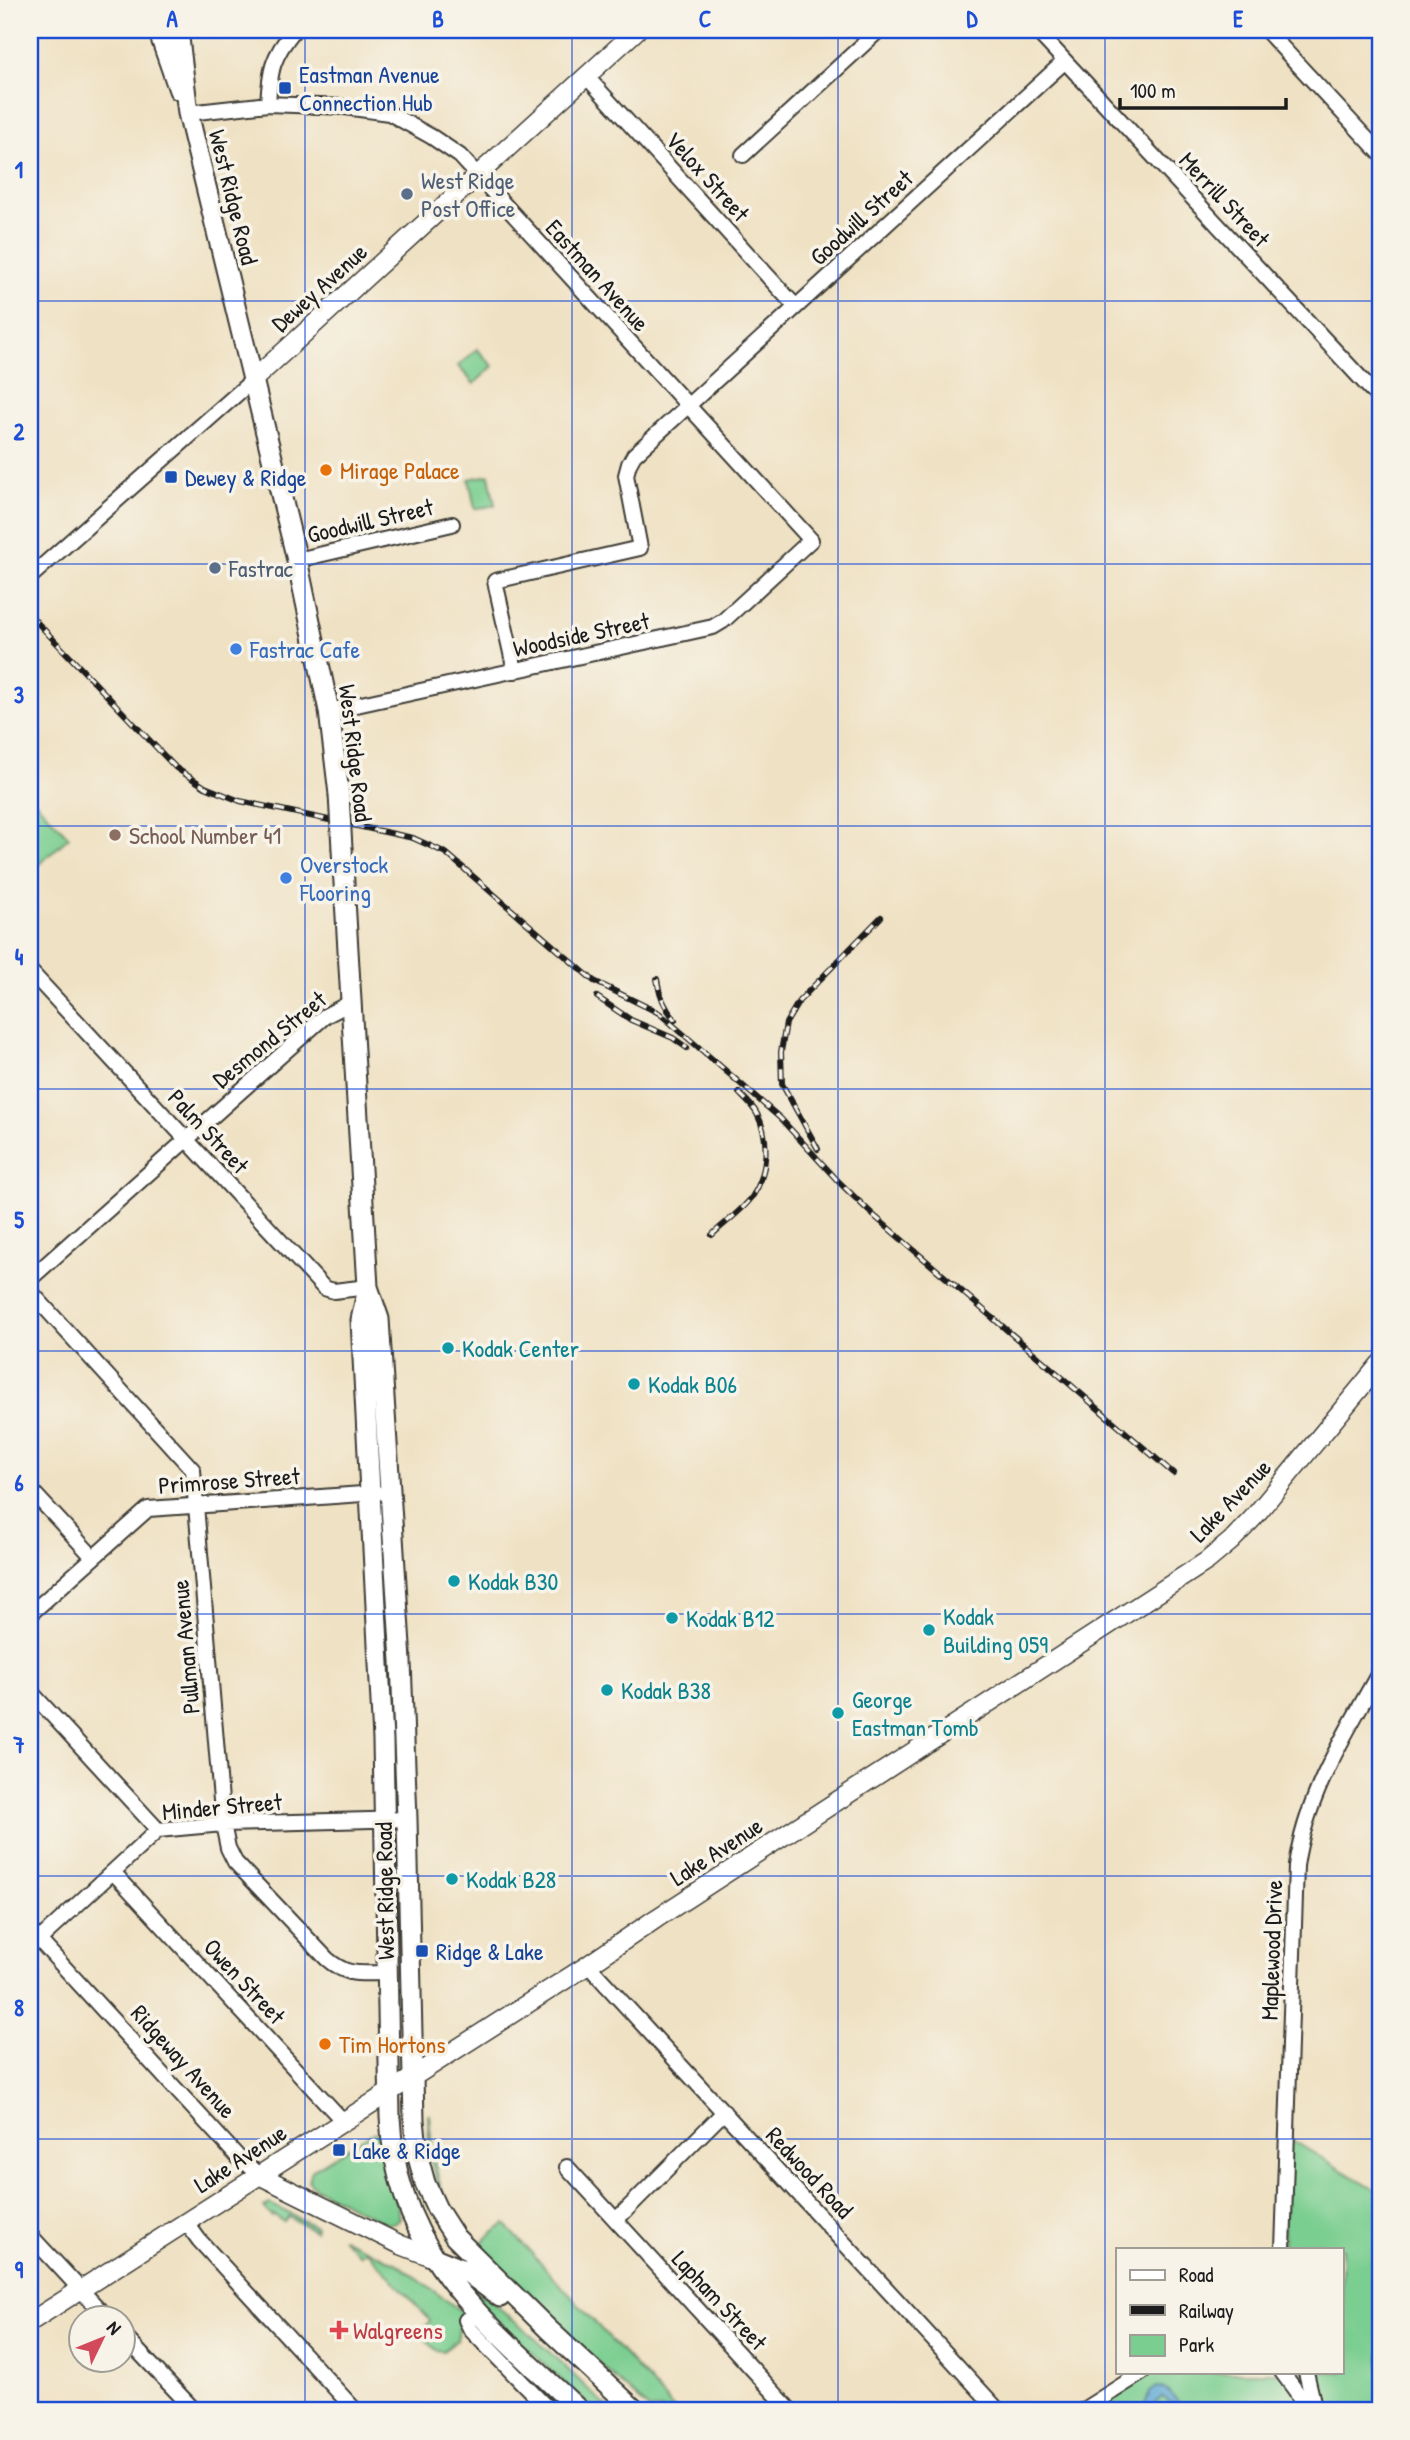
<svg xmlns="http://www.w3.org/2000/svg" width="1410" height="2440" font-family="'Patrick Hand',sans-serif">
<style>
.green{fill:#7ace90;stroke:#4b7556;stroke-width:2}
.water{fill:#5ba7d4;stroke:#3c6278;stroke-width:2}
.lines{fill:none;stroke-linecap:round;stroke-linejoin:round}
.minor-casing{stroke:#3c3a35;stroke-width:18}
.major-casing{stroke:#3c3a35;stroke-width:21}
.highway-casing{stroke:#3c3a35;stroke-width:23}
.minor{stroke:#fff;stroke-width:14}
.major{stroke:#fff;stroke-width:18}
.highway{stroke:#fff;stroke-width:19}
.rail-casing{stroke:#1c1c1c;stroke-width:6}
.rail{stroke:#f7f3e8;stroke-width:3.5;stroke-dasharray:10;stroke-linecap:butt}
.highway-bridge-casing{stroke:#3c3a35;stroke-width:23;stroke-linecap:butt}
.highway-bridge{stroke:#fff;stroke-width:19}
.grid{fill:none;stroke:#1d4ed8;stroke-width:2;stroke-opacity:0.55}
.transit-dot{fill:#1a4fb4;stroke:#f7f3e8;stroke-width:2.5}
.service-dot{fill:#5c6f8a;stroke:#f7f3e8;stroke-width:2.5}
.food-dot{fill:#e8710a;stroke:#f7f3e8;stroke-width:2.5}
.shop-dot{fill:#3f7fe0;stroke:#f7f3e8;stroke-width:2.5}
.education-dot{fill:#8d6e63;stroke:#f7f3e8;stroke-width:2.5}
.culture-dot{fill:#0f9aa8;stroke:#f7f3e8;stroke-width:2.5}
.health-dot{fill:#e0444e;stroke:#f7f3e8;stroke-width:2.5}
.labels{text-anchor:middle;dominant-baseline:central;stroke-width:7;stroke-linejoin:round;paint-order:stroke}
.transit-label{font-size:24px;fill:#164399;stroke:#f7f3e8;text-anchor:start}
.street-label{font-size:24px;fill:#1c1c1c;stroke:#f7f3e8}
.service-label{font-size:24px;fill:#4e5e75;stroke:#f7f3e8;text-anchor:start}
.food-label{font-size:24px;fill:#c56008;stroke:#f7f3e8;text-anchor:start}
.shop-label{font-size:24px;fill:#366cbe;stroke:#f7f3e8;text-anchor:start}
.education-label{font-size:24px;fill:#785e54;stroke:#f7f3e8;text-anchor:start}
.culture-label{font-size:24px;fill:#0d838f;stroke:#f7f3e8;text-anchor:start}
.health-label{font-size:24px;fill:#be3a42;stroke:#f7f3e8;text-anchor:start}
.neatline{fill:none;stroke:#1d4ed8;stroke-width:2.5}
.grid-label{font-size:23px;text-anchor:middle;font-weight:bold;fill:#1d4ed8}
</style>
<rect width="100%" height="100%" fill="#f7f3e8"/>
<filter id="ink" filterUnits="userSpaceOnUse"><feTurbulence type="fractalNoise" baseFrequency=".0143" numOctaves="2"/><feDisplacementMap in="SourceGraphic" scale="14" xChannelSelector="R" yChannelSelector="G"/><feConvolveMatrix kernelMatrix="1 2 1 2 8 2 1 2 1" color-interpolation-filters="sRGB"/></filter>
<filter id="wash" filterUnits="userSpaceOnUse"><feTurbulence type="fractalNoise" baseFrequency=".00686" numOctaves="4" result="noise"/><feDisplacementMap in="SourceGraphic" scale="28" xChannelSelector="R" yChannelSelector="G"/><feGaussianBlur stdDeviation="1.57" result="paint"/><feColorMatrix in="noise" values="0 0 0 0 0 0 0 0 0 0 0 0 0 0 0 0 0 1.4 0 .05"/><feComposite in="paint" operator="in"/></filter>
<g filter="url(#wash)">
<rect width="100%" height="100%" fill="#efe1c3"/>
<!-- green -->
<path class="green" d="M 477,349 L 493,366 L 474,384 L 458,366 Z
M 489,475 L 495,505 L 475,509 L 469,479 Z
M 34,800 L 69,837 L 31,872 L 30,842 L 35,836 L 30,830 L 30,804 Z
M 428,2114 L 429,2114 C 432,2158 440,2217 480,2243 L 505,2224 L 675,2410 L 650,2410 L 472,2249 C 454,2220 434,2188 430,2153 C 429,2140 428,2127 428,2114 Z
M 374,2132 L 380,2134 L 400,2218 L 395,2223 L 387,2224 L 315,2188 L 309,2181 L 312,2170 Z
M 1287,2137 L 1380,2193 L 1380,2410 L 1083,2410 L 1143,2372 L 1342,2372 L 1342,2249 L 1283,2249 Z
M 270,2204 L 316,2227 L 315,2231 L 289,2217 L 284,2222 L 274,2215 L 272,2217 L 264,2208 Z
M 342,2238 L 396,2263 L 462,2312 L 457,2341 L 443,2351 L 436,2350 L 424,2337 L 426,2326 L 430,2321 L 427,2317 L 366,2250 L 360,2255 Z
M 455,2277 C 513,2312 560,2363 610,2410 L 594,2410 L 486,2311 Z
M 475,2324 L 565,2410 L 558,2410 L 538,2389 L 534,2389 Z"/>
<!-- water -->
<path class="water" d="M 1157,2387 C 1171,2389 1176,2400 1184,2410 L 1175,2410 L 1172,2403 L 1162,2397 L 1155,2403 L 1152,2410 L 1143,2410 L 1150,2391 Z"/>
</g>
<g filter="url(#ink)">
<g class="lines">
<!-- minor casing -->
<g class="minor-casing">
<path id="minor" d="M 1036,30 L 1380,399
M 1266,30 L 1380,153
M 586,76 L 796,307
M 268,104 C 270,70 272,57 294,30
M 188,113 L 268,104 L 345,107 L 389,113 L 432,137 L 460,156 L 811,540 L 723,621 L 713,627 L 329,711
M 743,155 L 879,30
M 297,560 L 452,524
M 30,577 L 254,379
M 515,671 L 495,581 L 640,548 L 626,475 L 629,464 L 634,455 L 1065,61
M 30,971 L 324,1288 L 334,1291 L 368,1287
M 30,1279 L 325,1016 L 350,1003
M 30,1291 L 193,1470 L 223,1824 L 228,1848 L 235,1862 L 327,1959 C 348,1977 360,1973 386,1973
M 30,1489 L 93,1557
M 30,1614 L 148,1509 L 377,1493
M 30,1691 L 158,1830
M 113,1872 L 343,2121
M 30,1930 L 238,2157 L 259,2175
M 39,1940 L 158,1830 L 223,1824 L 407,1819
M 588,1965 L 998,2410
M 567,2167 L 790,2410
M 616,2220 L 724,2112
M 186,2222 L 199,2240 L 355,2410
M 30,2235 L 107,2318
M 1283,2249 L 1296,1866 C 1306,1795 1346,1733 1380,1671
M 466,2320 L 471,2330 L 549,2410
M 122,2334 L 194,2410
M 1282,2372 L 1296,2391 L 1306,2410
M 1306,2372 L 1315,2410
M 1083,2410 L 1143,2372"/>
</g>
<!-- major casing -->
<g class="major-casing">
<path id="major" d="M 254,379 L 637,30
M 259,2175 L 401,2245 L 432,2257
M 30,2322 L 588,1965 L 657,1918 L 1207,1561 L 1231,1541 L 1253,1518 L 1380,1364"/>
</g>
<!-- highway casing -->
<g class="highway-casing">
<path id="highway" d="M 158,30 L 179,90
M 178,30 L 188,113 L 297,560 L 329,711 L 339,794
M 342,849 L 368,1287 L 379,1319 L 401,1661 L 407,1819 L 414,2120 L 418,2157 L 425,2183 L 437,2209 L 455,2237 L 548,2329 L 635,2410
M 368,1288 L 361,1320 L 383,1740 L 390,2117 C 396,2256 487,2322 579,2410
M 432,2257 L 464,2270 L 500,2297"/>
</g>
<!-- minor -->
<use href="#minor" class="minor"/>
<!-- major -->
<use href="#major" class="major"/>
<!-- highway -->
<use href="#highway" class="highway"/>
<!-- rail casing -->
<g class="rail-casing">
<path id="rail" d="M 30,615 L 176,768 L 205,787 L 240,801 L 413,838 L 446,853 L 594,981 L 659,1013 L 780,1118 L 839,1182 L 872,1214 L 1173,1473
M 657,979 C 659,995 665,1008 675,1020
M 597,997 L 631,1020 L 673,1038 L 687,1048
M 818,1149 L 782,1084 L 781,1052 L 786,1023 L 799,1001 L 881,917
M 712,1235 C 724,1223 742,1211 752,1197 C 768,1174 770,1138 757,1114 C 753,1106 745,1099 739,1093"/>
</g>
<!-- rail -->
<use href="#rail" class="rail"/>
<!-- highway-bridge casing -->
<g class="highway-bridge-casing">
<path id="highway-bridge" d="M 339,794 L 342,849"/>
</g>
<!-- highway-bridge -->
<use href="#highway-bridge" class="highway-bridge"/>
</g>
</g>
<!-- grid -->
<path class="grid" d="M 305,30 L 305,2410M 572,30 L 572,2410M 838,30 L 838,2410M 1105,30 L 1105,2410M 30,301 L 1380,301M 30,564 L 1380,564M 30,826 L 1380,826M 30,1089 L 1380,1089M 30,1351 L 1380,1351M 30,1614 L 1380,1614M 30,1876 L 1380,1876M 30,2139 L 1380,2139"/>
<!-- markers -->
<g class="transit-dot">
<rect x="278" y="81" width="14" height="14" rx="3.5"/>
<rect x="164" y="470" width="14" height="14" rx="3.5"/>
<rect x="415" y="1944" width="14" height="14" rx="3.5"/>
<rect x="332" y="2143" width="14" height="14" rx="3.5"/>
</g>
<g class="service-dot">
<circle cx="407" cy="194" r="7"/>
<circle cx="215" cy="568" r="7"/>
</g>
<g class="food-dot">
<circle cx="326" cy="470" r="7"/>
<circle cx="325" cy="2044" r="7"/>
</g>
<g class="shop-dot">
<circle cx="236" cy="649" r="7"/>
<circle cx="286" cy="878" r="7"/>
</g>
<circle class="education-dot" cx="115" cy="835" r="7"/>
<g class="culture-dot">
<circle cx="448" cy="1348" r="7"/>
<circle cx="634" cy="1384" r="7"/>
<circle cx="454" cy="1581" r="7"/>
<circle cx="672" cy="1618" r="7"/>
<circle cx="929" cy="1630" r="7"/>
<circle cx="607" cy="1690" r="7"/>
<circle cx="838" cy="1713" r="7"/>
<circle cx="452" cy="1879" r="7"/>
</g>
<path class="health-dot" d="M335.5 2319.5h7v7h7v7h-7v7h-7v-7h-7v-7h7z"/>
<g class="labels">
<!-- transit labels -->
<g class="transit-label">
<text x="299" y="74">Eastman Avenue<tspan x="299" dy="28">Connection Hub</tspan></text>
<text x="185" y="477">Dewey &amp; Ridge</text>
<text x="436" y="1951">Ridge &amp; Lake</text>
<text x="353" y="2150">Lake &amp; Ridge</text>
</g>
<!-- street labels -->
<g class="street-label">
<text transform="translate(708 176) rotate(48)">Velox Street</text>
<text transform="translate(234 197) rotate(76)">West Ridge Road</text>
<text transform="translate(1225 199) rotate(47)">Merrill Street</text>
<text transform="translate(861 217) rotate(-42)">Goodwill Street</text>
<text transform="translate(598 275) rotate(48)">Eastman Avenue</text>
<text transform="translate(319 287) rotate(-42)">Dewey Avenue</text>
<text transform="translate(370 520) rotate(-13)">Goodwill Street</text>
<text transform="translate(581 634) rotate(-12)">Woodside Street</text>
<text transform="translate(356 753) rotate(83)">West Ridge Road</text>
<text transform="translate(269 1039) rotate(-39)">Desmond Street</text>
<text transform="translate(209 1131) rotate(47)">Palm Street</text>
<text transform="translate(229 1480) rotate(-4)">Primrose Street</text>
<text transform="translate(1230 1500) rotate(-46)">Lake Avenue</text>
<text transform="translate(185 1647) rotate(-95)">Pullman Avenue</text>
<text transform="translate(222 1806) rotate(-5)">Minder Street</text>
<text transform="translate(716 1851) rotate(-33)">Lake Avenue</text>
<text transform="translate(384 1891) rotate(-91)">West Ridge Road</text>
<text transform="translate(1271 1950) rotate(-88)">Maplewood Drive</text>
<text transform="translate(245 1981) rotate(47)">Owen Street</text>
<text transform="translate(184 2061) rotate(48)">Ridgeway Avenue</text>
<text transform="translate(240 2158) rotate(-33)">Lake Avenue</text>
<text transform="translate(810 2172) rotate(47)">Redwood Road</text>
<text transform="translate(720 2300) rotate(47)">Lapham Street</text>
</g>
<!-- service labels -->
<g class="service-label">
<text x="421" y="180">West Ridge<tspan x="421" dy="28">Post Office</tspan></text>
<text x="229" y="568">Fastrac</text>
</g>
<!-- food labels -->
<g class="food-label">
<text x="340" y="470">Mirage Palace</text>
<text x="339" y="2044">Tim Hortons</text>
</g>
<!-- shop labels -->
<g class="shop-label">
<text x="250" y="649">Fastrac Cafe</text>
<text x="300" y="864">Overstock<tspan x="300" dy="28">Flooring</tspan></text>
</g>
<!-- education labels -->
<g class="education-label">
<text x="129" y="835">School Number 41</text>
</g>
<!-- culture labels -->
<g class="culture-label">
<text x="462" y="1348">Kodak Center</text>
<text x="648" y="1384">Kodak B06</text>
<text x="468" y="1581">Kodak B30</text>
<text x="943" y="1616">Kodak<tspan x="943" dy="28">Building 059</tspan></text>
<text x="686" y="1618">Kodak B12</text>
<text x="621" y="1690">Kodak B38</text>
<text x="852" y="1699">George<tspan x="852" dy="28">Eastman Tomb</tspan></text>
<text x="466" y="1879">Kodak B28</text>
</g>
<!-- health labels -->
<g class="health-label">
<text x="353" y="2330">Walgreens</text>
</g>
</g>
<!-- margin -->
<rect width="1410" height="2440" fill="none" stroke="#f7f3e8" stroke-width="77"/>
<!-- legend -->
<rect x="1116" y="2248" width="228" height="126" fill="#f7f3e8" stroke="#9f9d96" stroke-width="2"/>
<rect x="1130" y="2270" width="35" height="10" fill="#ffffff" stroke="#9f9d96" stroke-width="2"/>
<text x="1179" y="2282" font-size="21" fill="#1c1c1c">Road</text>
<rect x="1130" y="2305" width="35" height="10" fill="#1c1c1c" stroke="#9f9d96" stroke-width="2"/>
<text x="1179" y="2318" font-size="21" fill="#1c1c1c">Railway</text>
<rect x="1130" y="2335" width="35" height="21" fill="#7ace90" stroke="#9f9d96" stroke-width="2"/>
<text x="1179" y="2352" font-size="21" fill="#1c1c1c">Park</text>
<!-- north arrow -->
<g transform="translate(102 2339) rotate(47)"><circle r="33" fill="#f7f3e8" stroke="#9f9d96" stroke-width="2"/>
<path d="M0-5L12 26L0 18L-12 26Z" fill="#d1495b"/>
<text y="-10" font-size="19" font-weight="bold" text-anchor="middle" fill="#1c1c1c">N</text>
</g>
<!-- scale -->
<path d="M1120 98v10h166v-10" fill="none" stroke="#1c1c1c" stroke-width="3.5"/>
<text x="1130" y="98" font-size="21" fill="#1c1c1c" stroke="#f7f3e8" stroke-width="5" paint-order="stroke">100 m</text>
<rect x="38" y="38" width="1334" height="2364" class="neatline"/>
<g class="grid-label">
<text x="172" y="27">A</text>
<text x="438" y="27">B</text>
<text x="705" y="27">C</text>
<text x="972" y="27">D</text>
<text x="1238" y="27">E</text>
<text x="19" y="178">1</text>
<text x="19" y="440">2</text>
<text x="19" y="703">3</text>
<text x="19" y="965">4</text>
<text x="19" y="1228">5</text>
<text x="19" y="1491">6</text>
<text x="19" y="1753">7</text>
<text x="19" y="2016">8</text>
<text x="19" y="2278">9</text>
</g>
</svg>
